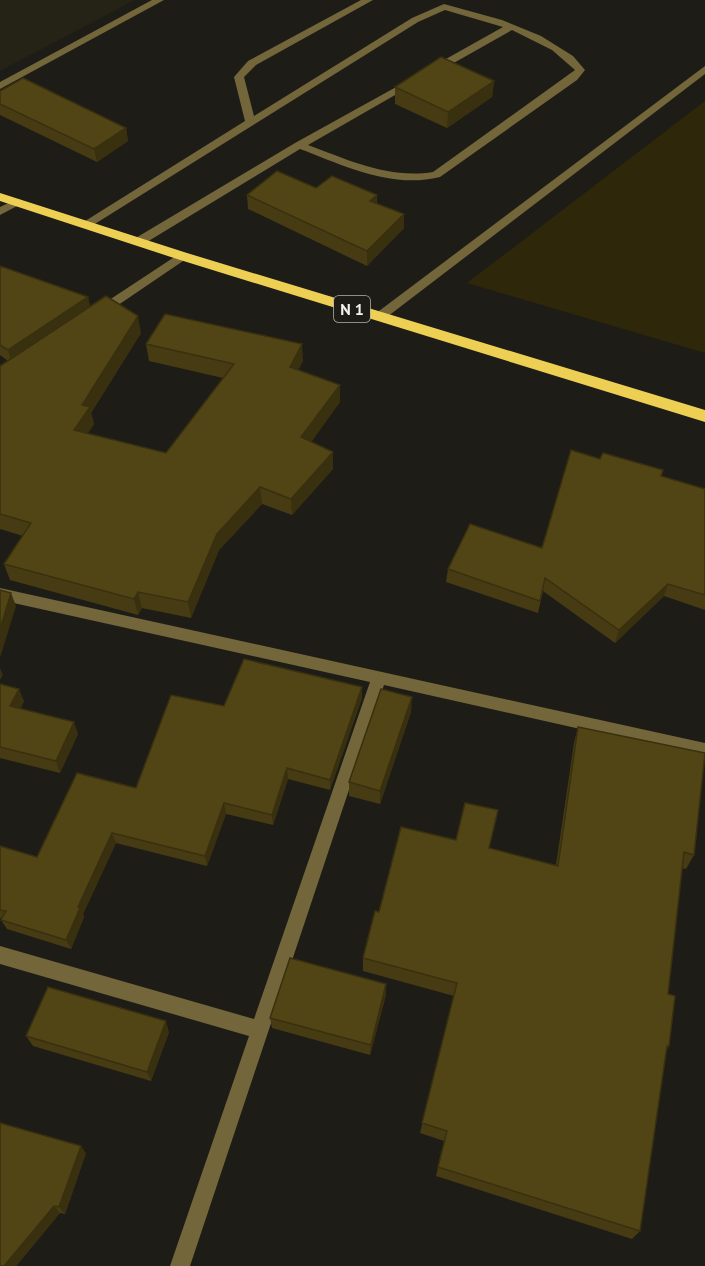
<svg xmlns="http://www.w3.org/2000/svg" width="705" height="1266" font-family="'PT Sans',sans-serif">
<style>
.built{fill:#252216}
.green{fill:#2f2709}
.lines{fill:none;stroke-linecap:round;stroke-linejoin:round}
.lane{fill:#72663a;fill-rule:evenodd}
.street{fill:#72663a;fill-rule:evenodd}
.highway{fill:#edcf54;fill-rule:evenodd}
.wall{fill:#463b13}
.shaded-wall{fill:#39300f}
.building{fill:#514516;stroke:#39300f;stroke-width:1.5}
.labels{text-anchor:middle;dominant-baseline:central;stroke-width:4.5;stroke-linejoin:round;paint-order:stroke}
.shield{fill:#1e1c16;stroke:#b4b3ae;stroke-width:1.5}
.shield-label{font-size:16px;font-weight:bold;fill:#f5f4ef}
</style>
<rect width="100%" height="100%" fill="#1e1c16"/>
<!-- built -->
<path class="built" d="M 0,0 L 135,0 L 0,71 Z"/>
<!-- green -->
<path class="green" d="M 705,101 L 705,353 L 467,283 Z"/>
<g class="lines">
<!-- lane -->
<path class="lane" d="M 361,0 L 373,0 L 256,65 L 244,77 L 254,116 L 412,18 L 444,4 L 502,20 L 541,36 L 573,56 L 585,70 L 577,80 L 440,177 C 391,189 345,166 300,149 L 142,245 L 134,245 L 134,239 L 295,143 L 407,81 L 416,83 L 308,145 C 349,160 388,179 433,172 L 575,70 L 552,50 L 512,30 L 436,73 L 428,73 L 428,69 L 503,27 L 445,10 L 418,22 L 90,227 L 82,227 L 82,223 L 245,121 L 234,77 L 248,61 Z"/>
<!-- street -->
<path class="street" d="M 152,0 L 164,0 L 0,89 L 0,82 Z
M 705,66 L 705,74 L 383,320 L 375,320 L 375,314 Z
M 17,199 L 21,200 L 21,204 L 0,215 L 0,207 Z
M 182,252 L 188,256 L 186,259 L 102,316 L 94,316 L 94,310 Z
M 0,588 L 705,743 L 705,757 L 384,685 L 190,1266 L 170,1266 L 249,1036 L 0,964 L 0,946 L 254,1019 L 370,682 L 0,600 Z"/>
<!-- highway -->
<path class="highway" d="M 0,193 L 187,253 L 705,410 L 705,422 L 177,259 L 0,201 Z"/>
</g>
<!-- wall -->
<path class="wall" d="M 494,81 L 492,97 L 447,128 L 395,104 L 395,87 Z
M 0,91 L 126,128 L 128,141 L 97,162 L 0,115 Z
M 316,188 L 377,195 L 377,203 L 404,228 L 367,266 L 248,209 L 247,195 Z
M 0,266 L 88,297 L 90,307 L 141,333 L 91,413 L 94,424 L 87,434 L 166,453 L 223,378 L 149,361 L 146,344 L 303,361 L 298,370 L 340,402 L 311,442 L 333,452 L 333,469 L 292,515 L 262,504 L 219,550 L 191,618 L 142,608 L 138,615 L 10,580 L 4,564 L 23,536 L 0,529 L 0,366 L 8,361 L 0,355 Z
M 600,459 L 705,489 L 705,610 L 664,596 L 615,643 L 543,591 L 538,613 L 446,582 L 448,569 L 542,548 Z
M 0,684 L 24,701 L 20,709 L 78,734 L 60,773 L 0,758 Z
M 362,687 L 362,698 L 330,790 L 288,779 L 273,825 L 226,814 L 207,866 L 116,843 L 83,914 L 84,917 L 71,949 L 7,929 L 1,920 L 2,918 L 0,918 L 0,846 L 37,857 L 136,788 L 224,706 Z
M 411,712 L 380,804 L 349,796 L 349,782 Z
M 578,727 L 694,855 L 686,869 L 682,868 L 668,994 L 669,1046 L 666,1051 L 640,1231 L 632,1239 L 436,1176 L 444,1141 L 420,1133 L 454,996 L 363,971 L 363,958 L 379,912 L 456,840 L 556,865 L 574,743 Z
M 386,984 L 386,995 L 370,1055 L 272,1028 L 270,1018 Z
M 169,1032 L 151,1081 L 33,1046 L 26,1036 Z
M 86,1153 L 65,1214 L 60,1213 L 16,1266 L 0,1266 Z"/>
<!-- shaded-wall -->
<path class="shaded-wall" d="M 494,81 L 492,97 L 447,128 L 448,112 Z
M 126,128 L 128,141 L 97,162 L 94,149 Z
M 377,195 L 376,209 L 370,201 Z
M 404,214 L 404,228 L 367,266 L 367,251 Z
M 88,297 L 91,310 L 12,363 L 8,350 Z
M 138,316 L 141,333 L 91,413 L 94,424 L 79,447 L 74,430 L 82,405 Z
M 302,344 L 303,361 L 291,384 L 290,367 Z
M 340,385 L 340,402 L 302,454 L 301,437 Z
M 333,452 L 333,469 L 292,515 L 291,499 Z
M 260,487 L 262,504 L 219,550 L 191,618 L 188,602 L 217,534 Z
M 668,584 L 664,596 L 615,643 L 619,630 Z
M 138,592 L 142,608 L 138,615 L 134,599 Z
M 11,593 L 16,606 L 0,658 L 0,629 Z
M 0,668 L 3,675 L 0,680 Z
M 362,687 L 362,698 L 330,790 L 330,780 Z
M 19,689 L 24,701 L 15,719 L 10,706 Z
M 412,697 L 411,712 L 380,804 L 380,791 Z
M 74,722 L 78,734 L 60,773 L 56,761 Z
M 287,768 L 288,779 L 273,825 L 272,815 Z
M 224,803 L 226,814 L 207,866 L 205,856 Z
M 112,833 L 116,843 L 83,914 L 84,917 L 71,949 L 66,940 L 78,907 Z
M 386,984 L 386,995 L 370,1055 L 371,1045 Z
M 166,1021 L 169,1032 L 151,1081 L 147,1072 Z
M 81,1146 L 86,1153 L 65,1214 L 59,1207 Z
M 54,1206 L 60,1213 L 16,1266 L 4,1266 Z"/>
<!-- building -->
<path class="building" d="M 441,57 L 494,81 L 448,112 L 395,87 Z
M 23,78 L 126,128 L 94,149 L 0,104 L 0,91 Z
M 277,171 L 316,188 L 332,176 L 377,195 L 370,201 L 404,214 L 367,251 L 247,195 Z
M 0,266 L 88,297 L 8,350 L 0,345 Z
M 106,296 L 138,316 L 82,405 L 90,407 L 74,430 L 166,453 L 234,364 L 146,344 L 165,314 L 302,344 L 290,367 L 340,385 L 301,437 L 333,452 L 291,499 L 260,487 L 217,534 L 188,602 L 138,592 L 134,599 L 4,564 L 31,523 L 0,514 L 0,366 Z
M 571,450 L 600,459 L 603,453 L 663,470 L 661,476 L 705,489 L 705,595 L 668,584 L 619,630 L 545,578 L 540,601 L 448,569 L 470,524 L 542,548 Z
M 0,590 L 11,593 L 0,629 Z
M 244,659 L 362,687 L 330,780 L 287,768 L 272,815 L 224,803 L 205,856 L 112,833 L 78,907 L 80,908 L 66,940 L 1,920 L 6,911 L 0,910 L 0,846 L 37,857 L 77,773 L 136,788 L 171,695 L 224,706 Z
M 0,684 L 19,689 L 10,706 L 74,722 L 56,761 L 0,747 Z
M 381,689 L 412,697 L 380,791 L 349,782 Z
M 578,727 L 705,753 L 694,855 L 684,852 L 668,994 L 675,996 L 669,1046 L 667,1046 L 640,1231 L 438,1167 L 447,1131 L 422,1123 L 457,983 L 363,958 L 375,911 L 379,912 L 401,827 L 456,840 L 465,803 L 498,810 L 489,848 L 558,866 Z
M 290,958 L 386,984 L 371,1045 L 270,1018 Z
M 48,987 L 166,1021 L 147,1072 L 26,1036 Z
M 0,1123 L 81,1146 L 59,1207 L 54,1206 L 4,1266 L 0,1266 Z"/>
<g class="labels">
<!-- shield labels -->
<rect class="shield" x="334" y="296" width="36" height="26" rx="4.5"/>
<g class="shield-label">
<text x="352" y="309">N 1</text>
</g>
</g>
</svg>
